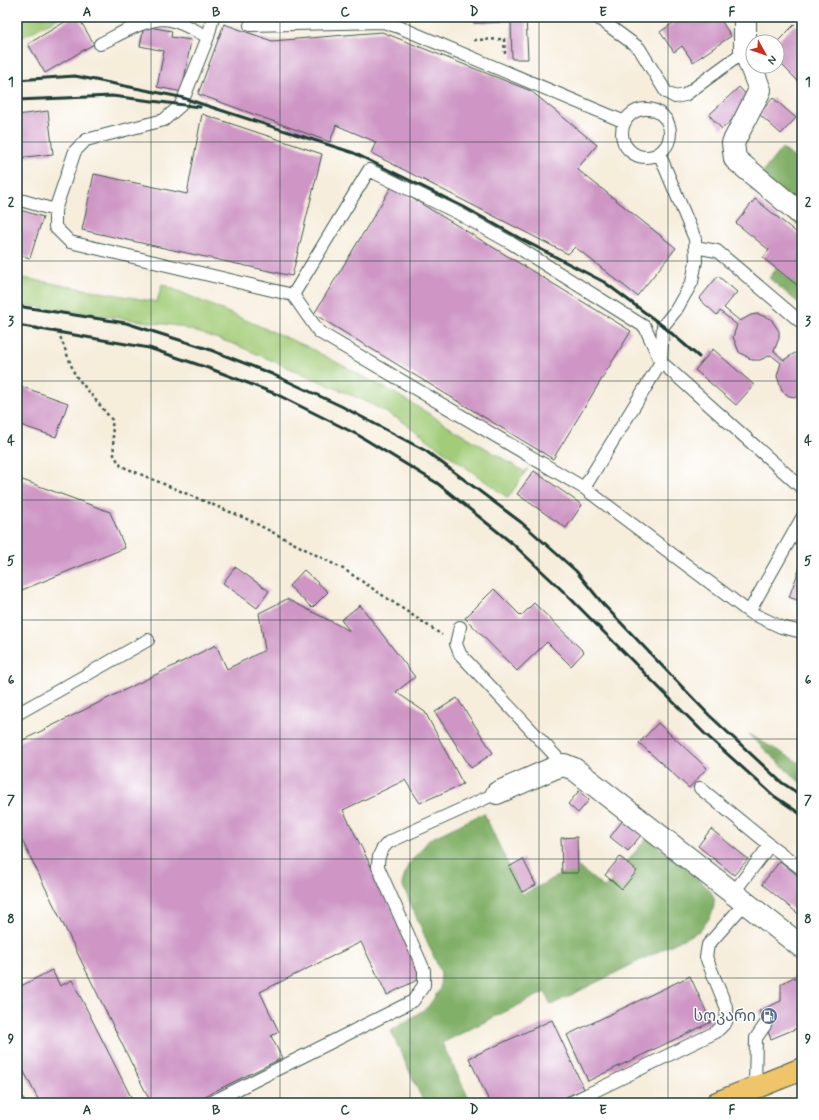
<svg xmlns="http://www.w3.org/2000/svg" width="819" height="1120" font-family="Mynerve,'Noto Sans Georgian',sans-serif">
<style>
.green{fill:#a2cc78;stroke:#608456}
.forest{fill:#81b068;stroke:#50764e}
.building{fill:#ce95c5}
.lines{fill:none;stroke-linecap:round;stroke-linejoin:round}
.lane-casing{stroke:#3f574d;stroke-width:14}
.street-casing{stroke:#3f574d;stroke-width:24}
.primary-casing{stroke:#3f574d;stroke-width:24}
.path{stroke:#3f574d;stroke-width:2.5;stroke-dasharray:3 3;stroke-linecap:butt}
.lane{stroke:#fff;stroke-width:12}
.street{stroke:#fff;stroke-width:22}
.primary{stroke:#f0c469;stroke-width:22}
.rail{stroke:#1f3d34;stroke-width:3}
.grid{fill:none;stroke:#1f3d34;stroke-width:1;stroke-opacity:0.55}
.labels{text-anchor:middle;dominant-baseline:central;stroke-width:3;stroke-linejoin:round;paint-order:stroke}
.service-label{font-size:16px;fill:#4e5e75;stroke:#fff;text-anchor:end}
.neatline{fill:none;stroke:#1f3d34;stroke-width:1.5}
.grid-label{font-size:13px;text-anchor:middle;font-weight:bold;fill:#1f3d34}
</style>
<rect width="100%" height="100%" fill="#fff"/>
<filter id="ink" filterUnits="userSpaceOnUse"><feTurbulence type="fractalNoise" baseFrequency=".025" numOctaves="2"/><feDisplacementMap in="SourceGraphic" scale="8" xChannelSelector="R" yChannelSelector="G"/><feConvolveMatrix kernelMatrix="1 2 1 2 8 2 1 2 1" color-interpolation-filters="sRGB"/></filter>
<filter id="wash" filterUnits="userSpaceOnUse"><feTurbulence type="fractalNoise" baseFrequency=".012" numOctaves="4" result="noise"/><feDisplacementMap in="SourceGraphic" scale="16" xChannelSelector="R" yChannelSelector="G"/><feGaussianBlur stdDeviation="0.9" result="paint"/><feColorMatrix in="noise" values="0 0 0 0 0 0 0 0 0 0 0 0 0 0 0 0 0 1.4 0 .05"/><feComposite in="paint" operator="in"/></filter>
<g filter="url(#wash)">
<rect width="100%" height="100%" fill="#f6eddb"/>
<!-- green -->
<path class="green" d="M 17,17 L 60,17 L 17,40 Z
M 17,277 L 157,302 L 162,284 L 308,347 L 396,394 L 525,472 L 528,468 L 508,498 L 402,421 L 367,402 L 234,344 L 178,326 L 17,304 Z"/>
<!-- forest -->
<path class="forest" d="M 782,148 L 802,164 L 802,228 L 750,188 Z
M 802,234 L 802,306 L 769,278 Z
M 748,734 L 802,764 L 802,784 Z
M 484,813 L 522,895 L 577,866 L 605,888 L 647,838 C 659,848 714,886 714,899 C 715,913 708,921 699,931 L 551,1005 L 545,992 L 442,1043 L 471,1103 L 424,1103 L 391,1031 L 428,1007 L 440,989 L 441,973 L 402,884 L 408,865 L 430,839 Z"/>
<g id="blocks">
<!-- building -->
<path class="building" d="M 73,17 L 78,17 L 94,44 L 45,73 L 28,44 Z
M 473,17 L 526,17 L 528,59 L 512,59 L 511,22 L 474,23 Z
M 682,17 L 719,17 L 731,36 L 693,62 L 682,46 L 674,52 L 660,32 Z
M 224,24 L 272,41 L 382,32 L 531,91 L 597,145 L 577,169 L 676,248 L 637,296 L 575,247 L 568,254 L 371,153 L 376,142 L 336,125 L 330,142 L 198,94 Z
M 794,25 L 802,33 L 802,85 L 777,60 L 777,42 Z
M 144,26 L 172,31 L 171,37 L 191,40 L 182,92 L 157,87 L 164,51 L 140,46 Z
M 739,87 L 752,101 L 722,129 L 709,115 Z
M 773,98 L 796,118 L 781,134 L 759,114 Z
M 48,111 L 53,154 L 17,158 L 17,115 Z
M 202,114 L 322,154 L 292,276 L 82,230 L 94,174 L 187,194 Z
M 392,186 L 631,331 L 553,459 L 314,314 Z
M 755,199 L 802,237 L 802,289 L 763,258 L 769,250 L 736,223 Z
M 17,209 L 43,217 L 30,258 L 17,254 Z
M 718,276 L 737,292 L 724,308 L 740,321 L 751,315 L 758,314 L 771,319 L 779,331 L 779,338 L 774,351 L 784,360 L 795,353 L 802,353 L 802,398 L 789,396 L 782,391 L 777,376 L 781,363 L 771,355 L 760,360 L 752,360 L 739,352 L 733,337 L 737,325 L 720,311 L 717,315 L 699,299 Z
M 713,349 L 754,385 L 736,405 L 695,370 Z
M 17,385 L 68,403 L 56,437 L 17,424 Z
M 534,471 L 582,505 L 566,528 L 517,494 Z
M 17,478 L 110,512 L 125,548 L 17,592 Z
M 802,562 L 802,602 L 789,597 Z
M 235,567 L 269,591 L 257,608 L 223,583 Z
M 304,570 L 328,592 L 312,608 L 289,586 Z
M 494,589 L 521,616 L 534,603 L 584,652 L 571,666 L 547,642 L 517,671 L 465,618 Z
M 287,599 L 350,631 L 341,620 L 360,605 L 415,677 L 396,692 L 425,712 L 463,784 L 420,803 L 405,780 L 343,810 L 425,976 L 387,995 L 361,942 L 260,992 L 279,1032 L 271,1036 L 282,1058 L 191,1103 L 151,1103 L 17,830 L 17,743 L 216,645 L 227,669 L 265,650 L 259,613 Z
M 457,698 L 493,753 L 471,768 L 435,712 Z
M 658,723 L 707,768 L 689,788 L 639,743 Z
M 579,791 L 589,800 L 578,813 L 568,804 Z
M 623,820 L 641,835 L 628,851 L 610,837 Z
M 711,829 L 748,859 L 734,875 L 698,846 Z
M 577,837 L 578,873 L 562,873 L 561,838 Z
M 620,857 L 637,871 L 622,889 L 605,875 Z
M 523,859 L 536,885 L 522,892 L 509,867 Z
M 780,861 L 802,879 L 802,917 L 762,884 Z
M 52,970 L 60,986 L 72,980 L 134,1103 L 40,1103 L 17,1058 L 17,1007 L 22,1005 L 17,995 L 17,988 Z
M 690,976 L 711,1022 L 588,1081 L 567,1035 Z
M 794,977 L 802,984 L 802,1026 L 771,1039 L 759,1011 L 781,1001 L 781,984 Z
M 552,1020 L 584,1089 L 552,1103 L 490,1103 L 469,1058 Z"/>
</g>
</g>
<g filter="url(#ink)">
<use href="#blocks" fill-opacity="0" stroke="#3f574d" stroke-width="1"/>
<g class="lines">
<!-- lane casing -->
<g class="lane-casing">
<path id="lane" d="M 213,17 L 208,37 L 181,105 L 164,120 L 86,140 L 75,151 L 55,210 L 55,227 L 70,242 L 293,295 L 319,332 L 584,488 L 749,612 L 781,627 L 802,632
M 597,17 L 639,48 L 666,92 L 675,97 L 685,95 L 745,51
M 250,25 L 383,22 L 399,27 L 625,122
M 100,44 C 118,35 151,15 170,20 C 183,23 196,31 208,37
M622 133a24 24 0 1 1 48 0a24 24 0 1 1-48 0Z
M 17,199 L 55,210
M 695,247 L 717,251 L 802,323
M 293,295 L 369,170 L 456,212 L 511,243 L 645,327 L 661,362 L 802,488
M 584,488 L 661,362 L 663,326 L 676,310 L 692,282 L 696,261 L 695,239 L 659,153
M 749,612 L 802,518
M 460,627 L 456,644 L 460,654 L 564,765
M 17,714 L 148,640
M 700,788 L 770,845
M 733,893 L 770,845 L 802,869
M 755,1087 L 756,1038 L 765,1025
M 17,1101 L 18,1103
M 210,1103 L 413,1001 L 424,985 L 424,970 L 378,867 C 378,856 380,850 389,842 L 497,793
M 570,1103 L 716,1032 L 726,1022 L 727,1009 L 706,957 L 708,945 L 745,903"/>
</g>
<!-- street casing -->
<g class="street-casing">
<path id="street" d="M 745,17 L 745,51 L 760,90 L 733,143 L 735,159 L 802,215
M 497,793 L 554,768 L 564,765 L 574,769 L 802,947"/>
</g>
<!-- primary casing -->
<g class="primary-casing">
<path id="primary" d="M 717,1103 L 802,1069"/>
</g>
<!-- path -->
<path class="path" d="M 474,40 L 504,39 L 505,54
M 17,325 L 58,331 L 75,375 L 112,420 L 114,455 L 121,466 L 249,520 L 345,570 L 442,635"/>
<!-- lane -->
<use href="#lane" class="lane"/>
<!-- street -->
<use href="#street" class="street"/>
<!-- primary -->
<use href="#primary" class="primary"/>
<!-- rail -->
<path class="rail" d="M 17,80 L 75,76 L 180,97 L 354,153 L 464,207 L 521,239 L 604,282 L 663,326 L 699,357
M 17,100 L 112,96 L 200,107
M 17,306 L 126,323 L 208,349 L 272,374 L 341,406 L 426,451 L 522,523 L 576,571 L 603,604 L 709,715 L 781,782 L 802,796
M 17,325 L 149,348 L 211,369 L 276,394 L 358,435 L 437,483 L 513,544 L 566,594 L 704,733 L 774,796 L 802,815"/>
</g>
</g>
<!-- grid -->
<path class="grid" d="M 151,17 L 151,1103M 280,17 L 280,1103M 410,17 L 410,1103M 539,17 L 539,1103M 668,17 L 668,1103M 17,142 L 802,142M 17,261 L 802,261M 17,381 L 802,381M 17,500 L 802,500M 17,620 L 802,620M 17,739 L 802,739M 17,859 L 802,859M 17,978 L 802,978"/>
<!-- icons -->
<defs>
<g id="fuel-disc" transform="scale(0.9)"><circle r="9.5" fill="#5c6f8a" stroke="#fff"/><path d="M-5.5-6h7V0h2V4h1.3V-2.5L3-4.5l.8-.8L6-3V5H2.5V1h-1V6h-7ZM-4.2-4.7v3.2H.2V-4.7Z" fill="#fff"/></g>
</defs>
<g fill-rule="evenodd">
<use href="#fuel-disc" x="769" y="1016"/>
</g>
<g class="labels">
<!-- service labels -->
<g class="service-label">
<text x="756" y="1016">სოკარი</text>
</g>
</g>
<!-- margin -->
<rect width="819" height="1120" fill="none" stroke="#fff" stroke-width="44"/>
<!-- north arrow -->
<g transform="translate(765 54) rotate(130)"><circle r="19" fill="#ffffff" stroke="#a5b1ae"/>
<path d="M0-3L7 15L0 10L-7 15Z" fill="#c8321e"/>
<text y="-6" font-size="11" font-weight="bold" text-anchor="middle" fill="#1f3d34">N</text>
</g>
<rect x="22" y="22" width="775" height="1076" class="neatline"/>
<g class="grid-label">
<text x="87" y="16">A</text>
<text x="216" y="16">B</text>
<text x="345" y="16">C</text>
<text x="474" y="16">D</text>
<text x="603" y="16">E</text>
<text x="732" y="16">F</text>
<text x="11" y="86">1</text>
<text x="808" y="86">1</text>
<text x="11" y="206">2</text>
<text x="808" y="206">2</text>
<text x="11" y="325">3</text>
<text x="808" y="325">3</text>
<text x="11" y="445">4</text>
<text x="808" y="445">4</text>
<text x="11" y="565">5</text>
<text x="808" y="565">5</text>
<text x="11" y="684">6</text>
<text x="808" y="684">6</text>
<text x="11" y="804">7</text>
<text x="808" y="804">7</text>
<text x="11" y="923">8</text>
<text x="808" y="923">8</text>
<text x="11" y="1043">9</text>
<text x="808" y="1043">9</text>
<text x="87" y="1114">A</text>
<text x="216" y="1114">B</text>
<text x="345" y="1114">C</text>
<text x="474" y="1114">D</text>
<text x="603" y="1114">E</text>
<text x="732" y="1114">F</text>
</g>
</svg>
